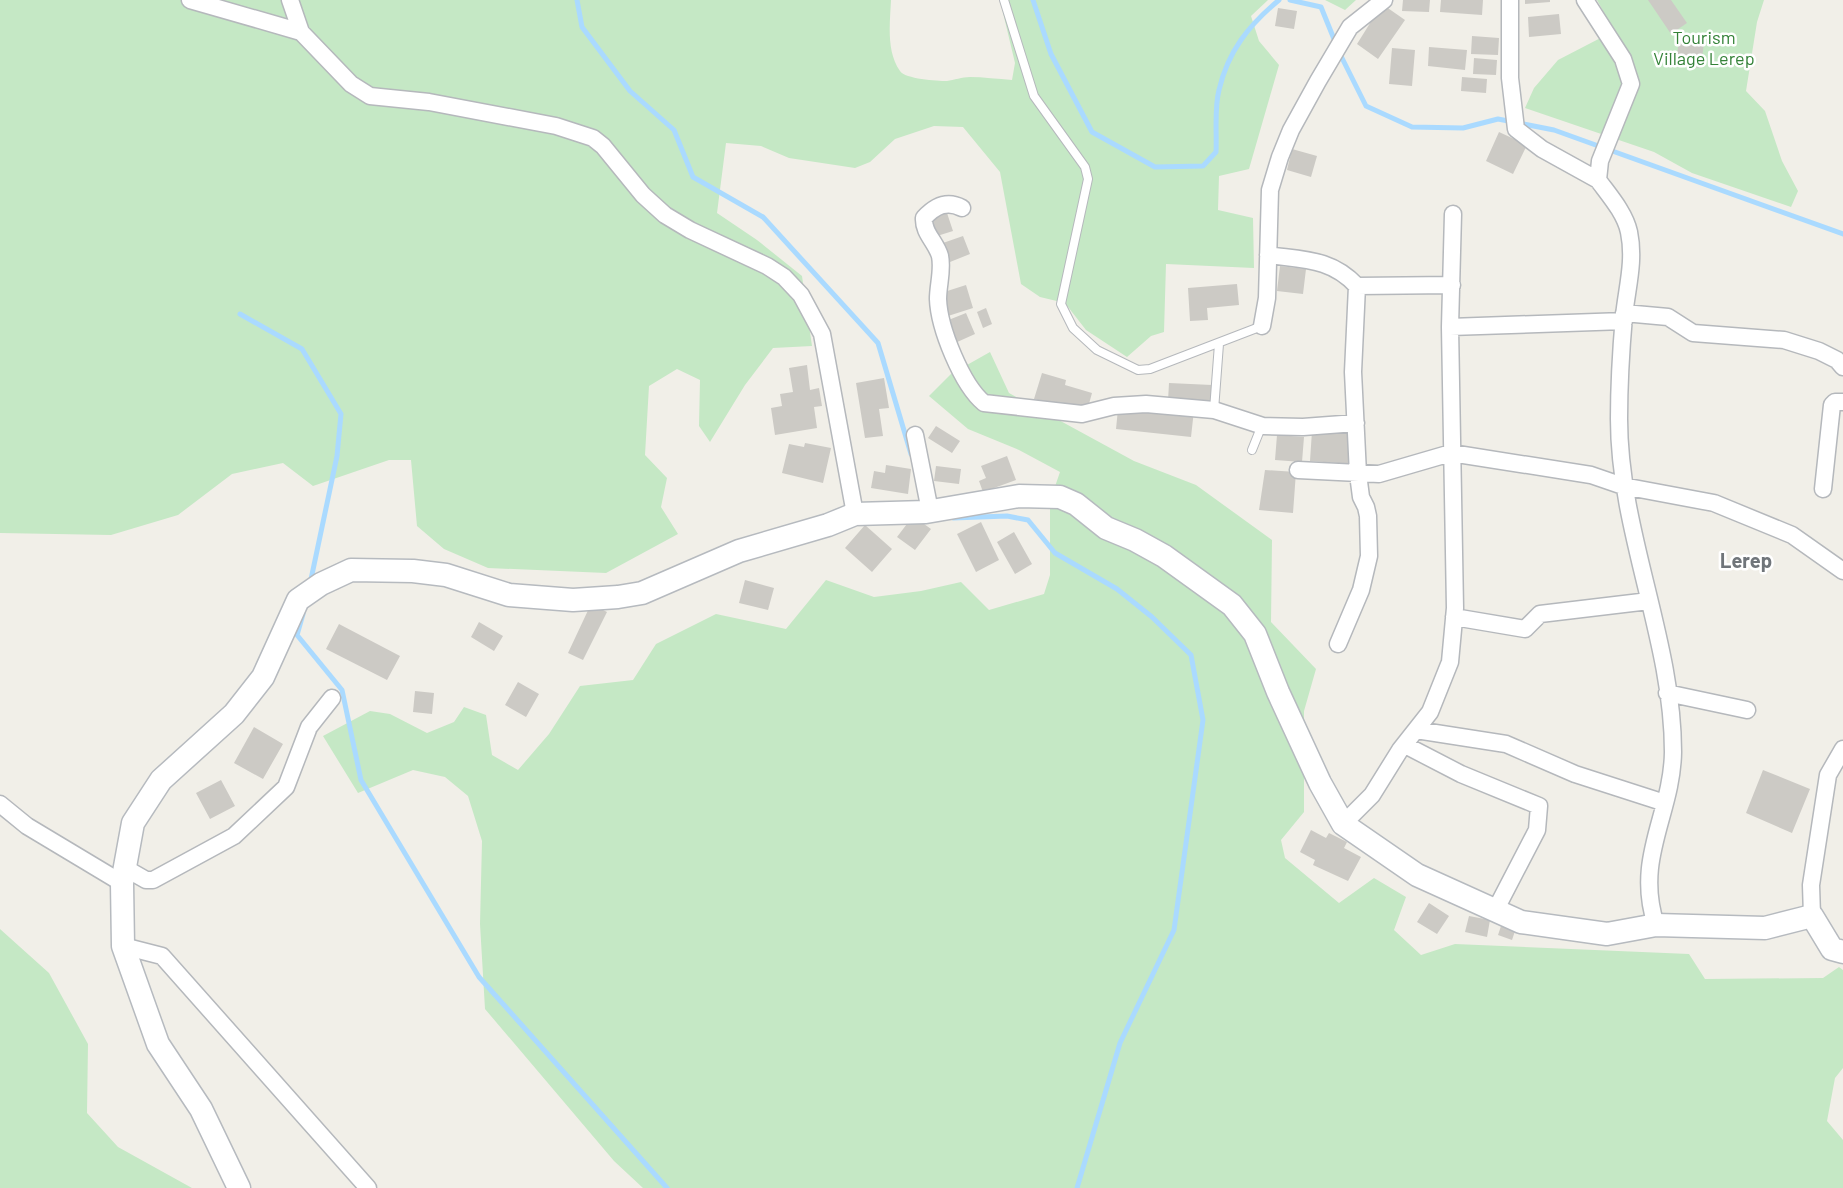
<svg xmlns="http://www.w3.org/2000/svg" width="1843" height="1188" font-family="Barlow,sans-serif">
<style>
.green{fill:#c5e8c5}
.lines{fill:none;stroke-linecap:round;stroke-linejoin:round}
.stream{stroke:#aadaff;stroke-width:5}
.building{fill:#cccac5}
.lane-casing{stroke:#b5b8bc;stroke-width:10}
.street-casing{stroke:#b5b8bc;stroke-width:19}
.secondary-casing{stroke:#b6babf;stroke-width:25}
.lane{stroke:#fff;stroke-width:8}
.street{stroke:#fff;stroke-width:16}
.secondary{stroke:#fff;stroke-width:22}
.labels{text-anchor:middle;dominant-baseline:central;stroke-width:5;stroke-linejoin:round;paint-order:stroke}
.park-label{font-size:18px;fill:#348238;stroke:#fff}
.quarter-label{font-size:20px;font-weight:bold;fill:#70757a;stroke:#fff}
</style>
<rect width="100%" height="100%" fill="#f1efe8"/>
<!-- green -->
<path class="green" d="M 0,0 L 891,0 C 890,23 886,51 900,71 C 905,79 937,81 947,81 C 954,80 962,77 970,77 C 983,77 998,79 1012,80 L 1015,63 L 1000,0 L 1268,0 L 1251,16 L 1259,41 L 1279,65 L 1249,169 L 1219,176 L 1218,210 L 1253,218 L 1254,268 L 1166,264 L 1164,332 L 1151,336 L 1127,357 L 1086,330 L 1065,303 L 1040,297 L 1021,284 L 1000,172 L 963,127 L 934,126 L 895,139 L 870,162 L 855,168 L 789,158 L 761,146 L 726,143 L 717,213 L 757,240 L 802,276 L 812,346 L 773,348 L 745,385 L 710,442 L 699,426 L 700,380 L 677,369 L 649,386 L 645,455 L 667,478 L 661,507 L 678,534 L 606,573 L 488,568 L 444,549 L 417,526 L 411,460 L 389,460 L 313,486 L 283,463 L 232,474 L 178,515 L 111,535 L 0,533 Z
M 1325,0 L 1356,0 L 1345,10 Z
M 1597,0 L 1764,0 L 1757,22 L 1746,91 L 1765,111 L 1782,161 L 1798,191 L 1791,207 L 1692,173 L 1654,152 L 1525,108 L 1534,88 L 1558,60 L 1614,31 Z
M 990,352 L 1009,393 L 1134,461 L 1196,485 L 1272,540 L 1271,622 L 1316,669 L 1304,711 L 1304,812 L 1281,840 L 1285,858 L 1339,903 L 1374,878 L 1406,897 L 1394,930 L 1421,955 L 1455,944 L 1689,954 L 1705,979 L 1823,978 L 1839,967 L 1843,970 L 1843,1068 L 1835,1078 L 1827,1121 L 1843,1140 L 1843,1188 L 643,1188 L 614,1161 L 485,1009 L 480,924 L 482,841 L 468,796 L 445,777 L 413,770 L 358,793 L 323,736 L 370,711 L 390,714 L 427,733 L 454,722 L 464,707 L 486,715 L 492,755 L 518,770 L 549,734 L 580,686 L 633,680 L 656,644 L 716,614 L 786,629 L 826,580 L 874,597 L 921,591 L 961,582 L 989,610 L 1044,594 L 1050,575 L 1050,501 L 1060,472 L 1019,450 L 968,429 L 929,396 L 951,374 Z
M 0,929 L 49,973 L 88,1044 L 87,1113 L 118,1147 L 192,1188 L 0,1188 Z"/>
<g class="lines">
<!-- stream -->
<path class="stream" d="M 577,0 L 582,27 L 630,91 L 674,130 L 693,177 L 763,217 L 878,343 L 911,454
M 1033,0 L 1051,54 L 1092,132 L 1155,167 L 1203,166 L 1216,152 C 1217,133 1214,109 1219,90 C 1228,51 1249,25 1279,0
M 1290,0 L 1321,7 L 1336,44
M 1339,52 L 1366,106 L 1412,127 L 1463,128 L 1498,119 L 1554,130 L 1843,234
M 240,314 L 302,349 L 341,414 L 337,456 L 310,584
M 953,518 L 1007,516 L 1028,520 L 1055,553 L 1117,589 L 1152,617 L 1191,655 L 1203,720 L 1174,930 L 1120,1043 L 1077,1188
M 303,614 L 297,635 L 342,690 L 361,780 L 479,977 L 667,1188"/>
</g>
<!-- building -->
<path class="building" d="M 1403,0 L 1430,0 L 1429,12 L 1402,11 Z
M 1441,0 L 1483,0 L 1482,15 L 1440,12 Z
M 1525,0 L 1550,0 L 1550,2 L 1525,4 Z
M 1648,0 L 1671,0 L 1687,23 L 1671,34 Z
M 1382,4 L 1405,20 L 1378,59 L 1357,44 Z
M 1278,8 L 1297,11 L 1294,29 L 1275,26 Z
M 1559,14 L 1561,34 L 1529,37 L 1528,17 Z
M 1472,36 L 1499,38 L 1498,55 L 1471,54 Z
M 1679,39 L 1704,42 L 1701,68 L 1676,65 Z
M 1429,47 L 1467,50 L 1465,70 L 1428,66 Z
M 1392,48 L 1415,50 L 1412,86 L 1389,84 Z
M 1474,58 L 1497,60 L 1496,75 L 1473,74 Z
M 1462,77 L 1487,79 L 1486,93 L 1461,91 Z
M 1499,132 L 1527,145 L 1513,174 L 1486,161 Z
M 1292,149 L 1317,156 L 1311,177 L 1287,170 Z
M 947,213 L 953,231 L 937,236 L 931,219 Z
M 963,236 L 970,254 L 950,262 L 943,243 Z
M 1280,266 L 1306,269 L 1303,294 L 1277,291 Z
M 1237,284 L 1239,305 L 1207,308 L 1208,320 L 1190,321 L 1188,288 Z
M 966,285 L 973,308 L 948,316 L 941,293 Z
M 986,308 L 992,324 L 983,328 L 977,312 Z
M 966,313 L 975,334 L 955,343 L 946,321 Z
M 807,365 L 810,390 L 819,388 L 822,406 L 814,407 L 817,428 L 775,435 L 771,408 L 782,406 L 780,394 L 793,392 L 789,368 Z
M 1042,373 L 1066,380 L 1065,385 L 1092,393 L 1087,411 L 1060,403 L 1059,406 L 1034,399 Z
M 884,378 L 889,408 L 879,409 L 883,436 L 865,438 L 856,383 Z
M 1169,383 L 1212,385 L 1212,403 L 1168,401 Z
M 1118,409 L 1194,410 L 1191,437 L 1116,429 Z
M 936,426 L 960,441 L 952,453 L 928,438 Z
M 1312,431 L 1354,434 L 1352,464 L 1310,461 Z
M 1277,435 L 1304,437 L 1302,462 L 1275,460 Z
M 805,443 L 831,448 L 823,483 L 782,473 L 789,444 L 804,447 Z
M 1007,456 L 1016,480 L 983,492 L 979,481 L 986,478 L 981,466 Z
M 886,465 L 911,469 L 908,494 L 871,488 L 874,471 L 885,473 Z
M 936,466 L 961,469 L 959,484 L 934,481 Z
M 1265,470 L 1296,472 L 1293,513 L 1259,510 Z
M 913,516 L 931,529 L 915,550 L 897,537 Z
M 981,522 L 999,560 L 976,572 L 957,534 Z
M 865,525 L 892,549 L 872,572 L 845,548 Z
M 1014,532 L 1032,564 L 1015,574 L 997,542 Z
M 745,580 L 774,588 L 768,610 L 739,603 Z
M 591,604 L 607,612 L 583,660 L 568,653 Z
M 479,622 L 503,636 L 494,651 L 471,637 Z
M 339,624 L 400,656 L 387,680 L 326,649 Z
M 518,682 L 539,694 L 526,717 L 505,705 Z
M 415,691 L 434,693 L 432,714 L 413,712 Z
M 254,727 L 283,744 L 263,779 L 234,763 Z
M 1763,770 L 1810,789 L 1792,833 L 1746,813 Z
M 221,780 L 235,806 L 210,819 L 196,793 Z
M 1311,830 L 1326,838 L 1329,833 L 1347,842 L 1344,848 L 1361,857 L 1348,881 L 1313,865 L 1315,860 L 1300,852 Z
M 1429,903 L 1449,916 L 1437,934 L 1417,922 Z
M 1469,916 L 1490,920 L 1487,937 L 1465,932 Z
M 1501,926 L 1515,931 L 1512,940 L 1498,935 Z"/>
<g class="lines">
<!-- lane casing -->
<g class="lane-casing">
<path id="lane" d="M 1004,0 L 1034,96 L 1085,167 L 1088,179 L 1061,304 L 1073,328 L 1097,350 L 1138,370 L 1150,369 L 1262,326
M 1214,410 L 1219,344
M 1252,450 L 1262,425"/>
</g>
<!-- street casing -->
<g class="street-casing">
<path id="street" d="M 190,0 L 301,32 L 351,84 L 370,96 L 429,102 L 556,126 L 593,138 L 603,146 L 643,195 L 665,215 L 690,230 L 767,266 L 784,277 L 801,295 L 822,334 L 855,514
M 290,0 L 301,32
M 1510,0 L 1510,78 L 1516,129 L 1542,149 L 1598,180
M 1585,0 L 1623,59 L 1631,84 L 1600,161 L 1598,180 C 1609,195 1625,213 1629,232 C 1635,261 1627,287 1624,316 C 1621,350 1619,385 1619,419 C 1619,532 1673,640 1673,752 C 1672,815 1634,858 1656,925
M 962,208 C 947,200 935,206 924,218 C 923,233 936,242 940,256 C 943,270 938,285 938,299 C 939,328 962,385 984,403 L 1082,414 L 1114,406 L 1146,404 L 1214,410 L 1263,426 L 1303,427 L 1356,423
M 1268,255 C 1303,260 1331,258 1357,286 L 1452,285
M 1624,313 L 1668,317 L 1693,333 L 1784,340 L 1819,351 L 1837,360 L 1843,367
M 1262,326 L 1267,298 L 1270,190 L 1280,157 L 1291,130 L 1318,81 L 1350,27 L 1384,0
M 1450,327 L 1624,321
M 915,435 L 930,511
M 1298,470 L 1379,474 L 1451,453 L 1591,475 L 1623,486 L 1714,503 L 1792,535 L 1843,571
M 1823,489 L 1832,405 L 1835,402 L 1843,402
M 1454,617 L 1525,629 L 1540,614 L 1649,601
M 1338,644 L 1361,590 L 1369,556 L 1368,516 L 1366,507 L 1361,497 L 1358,474 L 1353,372 L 1357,286
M 1667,693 L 1747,710
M 1416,730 L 1506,744 L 1575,774 L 1665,803
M 1405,745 L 1461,774 L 1539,806 L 1537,830 L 1496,909
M 0,804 L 27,826 L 122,883
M 1343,824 L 1372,795 L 1400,750 L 1430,712 L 1450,662 L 1455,608 L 1450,327 L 1453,214
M 125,868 L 146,880 L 153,880 L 234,836 L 286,787 L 309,727 L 332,698
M 1812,916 L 1811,885 L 1828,775 L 1843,749
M 123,946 L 162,956 L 368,1188"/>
</g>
<!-- secondary casing -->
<g class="secondary-casing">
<path id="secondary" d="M 239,1188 L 201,1109 L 158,1044 L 123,946 L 122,883 L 133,823 L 161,780 L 234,714 L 263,677 L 298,600 L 321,584 L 351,570 L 413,571 L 446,575 L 509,595 L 573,600 L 618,597 L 642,593 L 739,551 L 828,525 L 855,514 L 926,512 L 1019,496 L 1060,497 L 1076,504 L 1106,528 L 1135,540 L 1164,556 L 1232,605 L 1255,634 L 1278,692 L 1320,783 L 1343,824 L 1417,875 L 1521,922 L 1607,934 L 1656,925 L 1765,928 L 1812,916 L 1832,949 L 1843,952"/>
</g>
<!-- lane -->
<use href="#lane" class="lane"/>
<!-- street -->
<use href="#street" class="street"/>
<!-- secondary -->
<use href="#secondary" class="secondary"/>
</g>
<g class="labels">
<!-- park labels -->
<g class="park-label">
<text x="1704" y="37">Tourism<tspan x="1704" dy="21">Village Lerep</tspan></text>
</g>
<!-- quarter labels -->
<g class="quarter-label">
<text x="1746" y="560">Lerep</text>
</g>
</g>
</svg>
